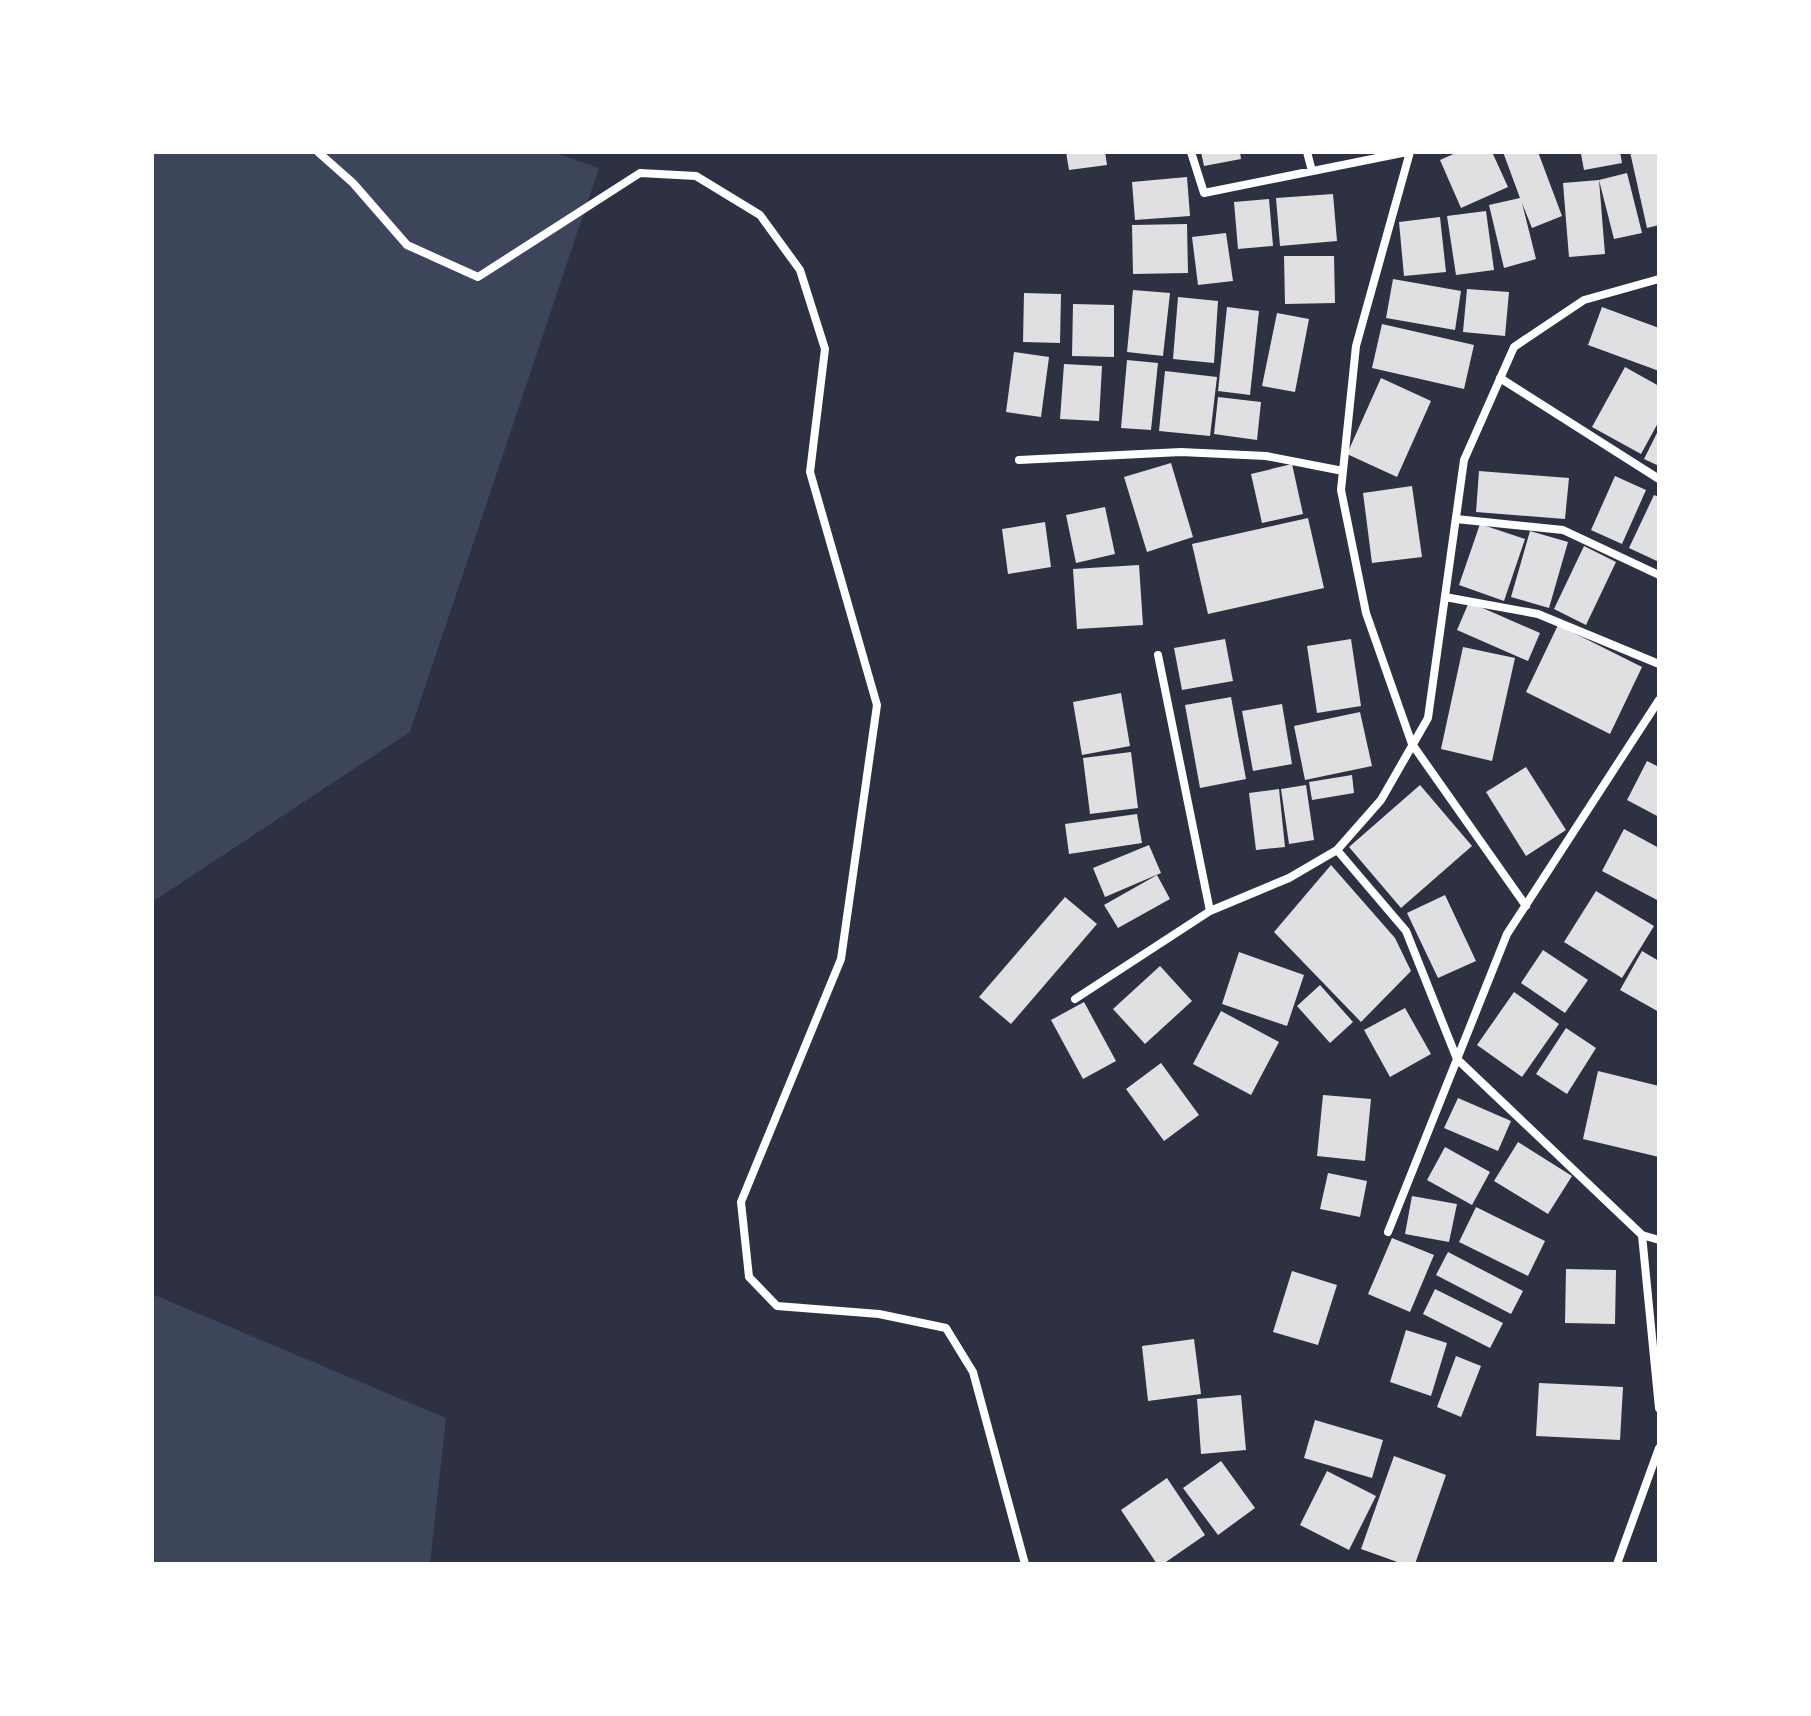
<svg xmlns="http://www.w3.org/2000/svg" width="1811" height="1716" font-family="'Alegreya Sans',sans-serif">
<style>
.green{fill:#3c4559}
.building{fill:#e0e0e3}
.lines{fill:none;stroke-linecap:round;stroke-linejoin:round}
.minor{stroke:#fff;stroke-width:8}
</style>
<rect width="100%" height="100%" fill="#2d3142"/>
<!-- green -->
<path class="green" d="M 152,152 L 552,152 L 599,168 L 410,732 L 152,902 Z
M 152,1294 L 446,1418 L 430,1564 L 152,1564 Z"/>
<!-- building -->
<path class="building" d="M 1066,152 L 1105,152 L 1107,165 L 1069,170 Z
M 1201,152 L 1240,152 L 1241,159 L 1204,166 Z
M 1458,152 L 1492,152 L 1508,187 L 1461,208 L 1440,160 Z
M 1503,152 L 1538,152 L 1562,216 L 1532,228 L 1522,203 L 1536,259 L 1504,268 L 1489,205 L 1520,198 Z
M 1590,152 L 1620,152 L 1622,163 L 1584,170 L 1581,154 Z
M 1630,152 L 1659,152 L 1659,225 L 1647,228 Z
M 1627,173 L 1642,233 L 1614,239 L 1599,180 L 1605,254 L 1569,257 L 1563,183 L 1599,180 Z
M 1187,177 L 1190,216 L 1135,220 L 1132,182 Z
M 1333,194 L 1337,241 L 1280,246 L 1276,198 Z
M 1269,199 L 1273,246 L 1238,249 L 1234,202 Z
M 1486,211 L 1494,270 L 1456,275 L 1447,216 Z
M 1440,217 L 1446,272 L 1404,276 L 1399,222 Z
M 1187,224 L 1188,273 L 1133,274 L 1132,225 Z
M 1226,233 L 1233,281 L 1198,285 L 1192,237 Z
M 1284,256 L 1334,256 L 1335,303 L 1285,304 Z
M 1393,279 L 1461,291 L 1455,330 L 1386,318 Z
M 1467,289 L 1509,292 L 1505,336 L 1463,332 Z
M 1133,290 L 1170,293 L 1163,356 L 1127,352 Z
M 1024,293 L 1061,294 L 1060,343 L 1023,342 Z
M 1178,297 L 1218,301 L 1214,363 L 1173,359 Z
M 1073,304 L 1114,305 L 1114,357 L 1072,356 Z
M 1227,307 L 1259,311 L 1250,395 L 1218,391 Z
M 1602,307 L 1659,328 L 1659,371 L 1588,345 Z
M 1277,313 L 1309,319 L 1295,392 L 1262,386 Z
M 1382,324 L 1474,345 L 1464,389 L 1372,368 Z
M 1014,352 L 1049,357 L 1041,417 L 1006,412 Z
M 1127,360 L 1158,363 L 1151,430 L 1121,428 Z
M 1064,364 L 1102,366 L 1099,421 L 1060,419 Z
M 1625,367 L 1659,386 L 1659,421 L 1641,454 L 1592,427 Z
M 1165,371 L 1217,377 L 1210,436 L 1159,431 Z
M 1381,378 L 1431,401 L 1397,477 L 1347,454 Z
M 1218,397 L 1261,402 L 1257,440 L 1214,434 Z
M 1659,429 L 1659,466 L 1644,459 Z
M 1171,463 L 1193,537 L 1147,552 L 1124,477 Z
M 1292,464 L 1303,514 L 1262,523 L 1251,474 Z
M 1479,471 L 1569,478 L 1565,519 L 1476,512 Z
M 1615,476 L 1646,490 L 1622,544 L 1591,530 Z
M 1412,486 L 1422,557 L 1372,563 L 1363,493 Z
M 1654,495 L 1659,497 L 1659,562 L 1629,548 Z
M 1105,507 L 1115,554 L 1076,563 L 1066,515 Z
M 1308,518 L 1324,588 L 1208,614 L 1192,544 Z
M 1045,522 L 1051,567 L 1008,574 L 1002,529 Z
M 1480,524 L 1525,539 L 1504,601 L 1459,585 Z
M 1530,531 L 1568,542 L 1549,608 L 1511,597 Z
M 1584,546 L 1616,562 L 1586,625 L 1554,609 Z
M 1139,565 L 1143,625 L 1077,629 L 1073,569 Z
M 1469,602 L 1540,633 L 1528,661 L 1457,630 Z
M 1558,625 L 1642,667 L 1610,734 L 1526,692 Z
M 1225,639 L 1233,681 L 1182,690 L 1174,648 Z
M 1351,639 L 1361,706 L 1317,713 L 1307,646 Z
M 1463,647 L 1515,658 L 1492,761 L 1441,749 Z
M 1121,693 L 1130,746 L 1082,755 L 1073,702 Z
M 1231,697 L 1246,779 L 1200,788 L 1185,705 Z
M 1282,704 L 1292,764 L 1253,771 L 1242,711 Z
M 1360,712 L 1372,766 L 1305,780 L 1294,726 Z
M 1131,752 L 1138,808 L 1090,814 L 1083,758 Z
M 1647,761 L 1659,767 L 1659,817 L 1627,800 Z
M 1526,767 L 1566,830 L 1526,856 L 1486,792 Z
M 1352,775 L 1354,793 L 1312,800 L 1309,782 Z
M 1306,785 L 1314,840 L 1289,844 L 1281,789 Z
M 1420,785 L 1472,846 L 1401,908 L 1349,847 Z
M 1279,789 L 1285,847 L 1256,850 L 1249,793 Z
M 1137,814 L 1142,843 L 1069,854 L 1065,824 Z
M 1624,829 L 1659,848 L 1659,901 L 1602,871 Z
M 1149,845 L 1161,873 L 1105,897 L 1093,868 Z
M 1331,865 L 1395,938 L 1411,971 L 1361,1022 L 1274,932 Z
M 1157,875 L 1170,899 L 1118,928 L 1104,905 Z
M 1596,891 L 1654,926 L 1622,978 L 1564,942 Z
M 1445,895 L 1476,961 L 1438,978 L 1407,913 Z
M 1065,897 L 1097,924 L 1011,1024 L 979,997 Z
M 1543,950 L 1588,980 L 1565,1013 L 1521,983 Z
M 1642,951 L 1659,961 L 1659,1012 L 1620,990 Z
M 1239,952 L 1304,975 L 1287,1026 L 1222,1004 Z
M 1160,966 L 1192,1001 L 1145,1044 L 1113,1009 Z
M 1320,985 L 1353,1022 L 1330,1043 L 1297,1006 Z
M 1514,992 L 1559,1024 L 1522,1077 L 1477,1045 Z
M 1084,1002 L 1116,1061 L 1083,1079 L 1051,1020 Z
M 1405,1008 L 1431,1054 L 1390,1077 L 1364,1030 Z
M 1221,1011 L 1279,1042 L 1251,1095 L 1193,1064 Z
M 1566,1028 L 1596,1048 L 1567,1094 L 1536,1074 Z
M 1161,1063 L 1199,1115 L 1164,1141 L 1126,1089 Z
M 1598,1071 L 1659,1086 L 1659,1157 L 1583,1139 Z
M 1323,1095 L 1371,1099 L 1365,1161 L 1317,1156 Z
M 1458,1098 L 1511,1121 L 1498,1151 L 1444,1128 Z
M 1518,1142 L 1572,1176 L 1548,1214 L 1494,1181 Z
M 1445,1147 L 1490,1172 L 1472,1205 L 1427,1180 Z
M 1328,1173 L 1367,1181 L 1360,1217 L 1320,1209 Z
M 1412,1196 L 1457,1204 L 1449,1242 L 1405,1234 Z
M 1476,1207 L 1545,1241 L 1528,1276 L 1459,1242 Z
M 1392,1238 L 1434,1255 L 1410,1312 L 1368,1294 Z
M 1448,1252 L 1523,1291 L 1511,1314 L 1436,1275 Z
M 1566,1269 L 1616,1270 L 1615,1324 L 1565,1323 Z
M 1292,1271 L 1337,1285 L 1318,1345 L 1273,1332 Z
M 1435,1289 L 1503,1323 L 1490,1348 L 1423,1314 Z
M 1406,1330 L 1447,1343 L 1431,1396 L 1390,1382 Z
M 1194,1339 L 1201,1394 L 1148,1401 L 1142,1346 Z
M 1456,1356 L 1481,1366 L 1461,1417 L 1437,1407 Z
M 1539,1383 L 1623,1387 L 1620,1440 L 1536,1436 Z
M 1241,1395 L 1246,1450 L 1201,1454 L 1197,1399 Z
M 1315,1420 L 1383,1440 L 1372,1478 L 1304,1458 Z
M 1394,1456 L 1446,1475 L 1415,1564 L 1403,1564 L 1361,1549 Z
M 1221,1461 L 1255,1508 L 1218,1535 L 1183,1488 Z
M 1327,1471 L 1376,1496 L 1349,1550 L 1300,1525 Z
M 1167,1478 L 1205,1535 L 1163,1564 L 1157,1564 L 1121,1510 Z"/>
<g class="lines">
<!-- minor -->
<path class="minor" d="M 318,152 L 353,183 L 407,245 L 478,277 L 640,173 L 696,176 L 760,215 L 800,270 L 825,349 L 810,472 L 877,705 L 841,959 L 741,1202 L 749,1277 L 777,1306 L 879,1314 L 946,1328 L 973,1372 L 1025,1564
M 1191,152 L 1204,193 L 1407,152
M 1307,152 L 1312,171
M 1410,152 L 1356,346 L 1341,490 L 1366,613 L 1412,744 L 1526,906
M 1500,378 L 1659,479
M 1019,460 L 1181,452 L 1266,456 L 1343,471
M 1456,519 L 1563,530 L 1659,575
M 1445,597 L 1538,614 L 1659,664
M 1158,655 L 1210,911
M 1337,850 L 1406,931 L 1457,1059 L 1642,1235 L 1659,1240
M 1075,999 L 1210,911 L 1289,878 L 1337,850 L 1381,800 L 1428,718 L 1464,460 L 1514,347 L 1584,300 L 1659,279
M 1388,1232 L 1507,934 L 1659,700
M 1642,1235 L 1659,1408
M 1617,1564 L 1659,1448"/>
</g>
<!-- border -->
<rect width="1811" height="1716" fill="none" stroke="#ffffff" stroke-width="308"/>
</svg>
